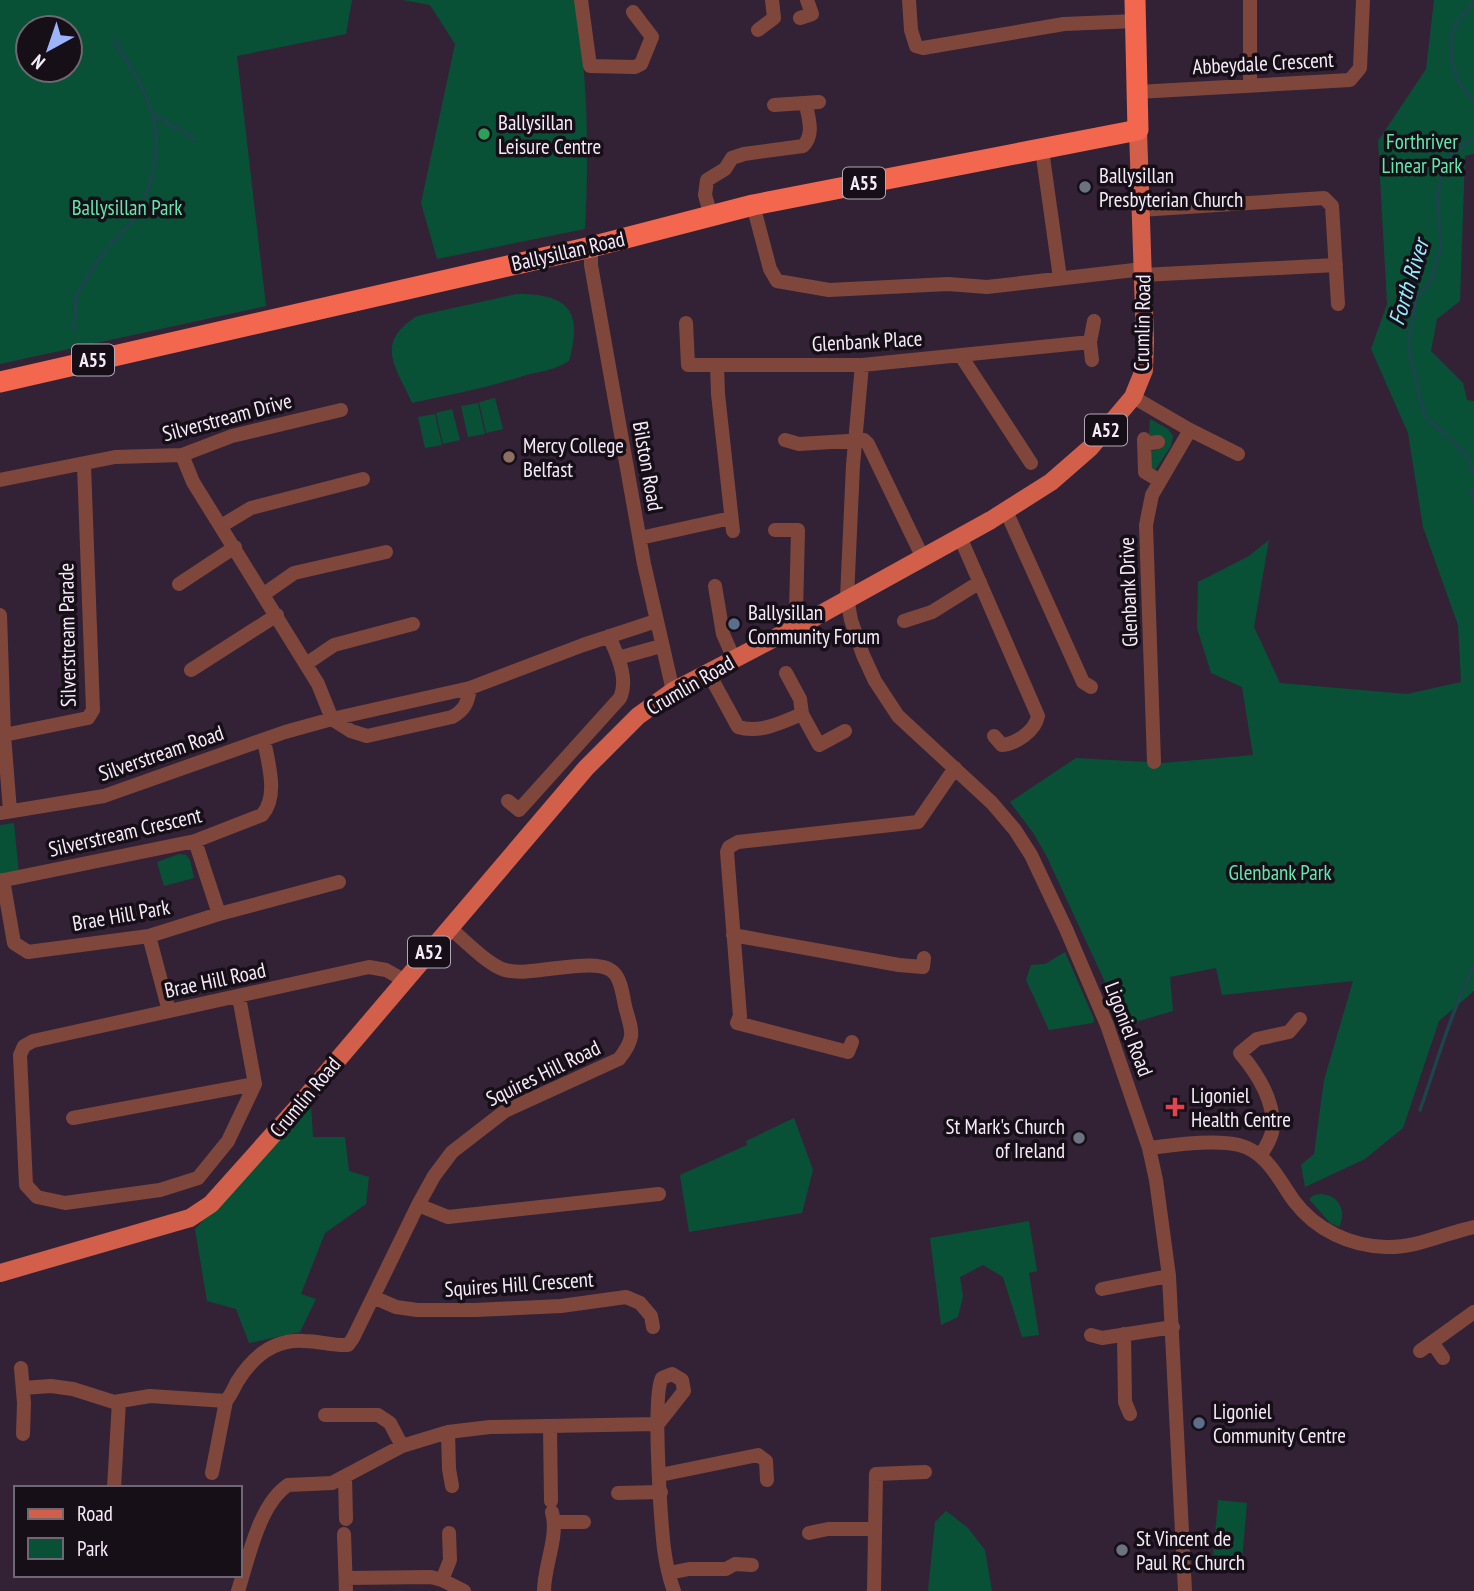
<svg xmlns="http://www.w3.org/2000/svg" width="1474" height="1591" font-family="'PT Sans Narrow',sans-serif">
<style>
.green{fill:#095136;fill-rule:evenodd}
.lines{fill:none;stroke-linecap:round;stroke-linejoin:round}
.stream{stroke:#1b444c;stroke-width:3.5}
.minor{stroke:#7f473c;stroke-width:14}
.major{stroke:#d25f4a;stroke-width:18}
.highway{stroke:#f3674e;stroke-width:21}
.leisure-dot{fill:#2e9e5b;stroke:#160f18;stroke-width:2.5}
.worship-dot{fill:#6b7280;stroke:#160f18;stroke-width:2.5}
.education-dot{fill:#8d6e63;stroke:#160f18;stroke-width:2.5}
.service-dot{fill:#5c6f8a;stroke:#160f18;stroke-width:2.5}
.health-dot{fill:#e0444e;stroke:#160f18;stroke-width:2.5}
.labels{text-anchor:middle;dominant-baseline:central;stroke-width:7;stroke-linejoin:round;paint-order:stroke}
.shield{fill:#160f18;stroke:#b2a8b4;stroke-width:2}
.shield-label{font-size:19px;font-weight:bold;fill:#f5eaf7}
.street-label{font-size:21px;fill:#f5eaf7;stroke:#160f18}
.poi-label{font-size:21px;fill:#f5eaf7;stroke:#160f18;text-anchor:start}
.park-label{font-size:21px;fill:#61e9ad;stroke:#160f18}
.water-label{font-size:23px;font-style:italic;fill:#94ecff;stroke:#160f18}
</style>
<rect width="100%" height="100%" fill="#332236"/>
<!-- green -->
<path class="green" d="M 0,0 L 352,0 L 346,34 L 237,56 L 266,306 L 0,364 ZM 28,28 L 70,28 L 70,70 L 28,70 Z
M 403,0 L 575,0 C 588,76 589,152 585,229 L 437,259 L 421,203 L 455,44 L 430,5 Z
M 1434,0 L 1474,0 L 1474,154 L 1465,156 L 1460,301 L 1437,319 L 1431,351 L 1463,383 L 1467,400 L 1474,401 L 1474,991 L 1439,1021 L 1403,1128 L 1365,1159 L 1305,1187 L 1301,1165 L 1314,1154 L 1324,1080 L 1353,981 L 1222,995 L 1216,968 L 1170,977 L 1173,1011 L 1125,1025 L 1046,855 L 1034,834 L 1010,802 L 1076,758 L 1163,763 L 1253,755 L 1242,687 L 1211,673 L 1197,628 L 1198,582 L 1249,556 L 1269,540 L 1254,627 L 1280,683 L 1407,694 L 1461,682 L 1458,625 L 1423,527 L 1408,433 L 1371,349 L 1387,304 L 1378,141 L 1426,69 Z
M 517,294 C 569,294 583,311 569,361 C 554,371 539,371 523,376 C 487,388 449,395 412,403 C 397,368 373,344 417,316 Z
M 495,398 L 503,429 L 486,433 L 479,402 Z
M 478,403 L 485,434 L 468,437 L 461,406 Z
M 452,409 L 460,440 L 443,444 L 436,413 Z
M 435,414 L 442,445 L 425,448 L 418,417 Z
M 1150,419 L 1168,429 L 1173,436 L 1171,446 L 1155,470 L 1150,468 L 1149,455 L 1152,451 L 1162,448 L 1162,441 L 1149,436 Z
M 14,823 L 19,874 L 0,878 L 0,825 Z
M 179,854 L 186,855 L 190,860 L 194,878 L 164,886 L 157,862 Z
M 1065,952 L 1094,1019 L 1093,1023 L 1049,1030 L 1026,980 L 1031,965 L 1045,964 Z
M 311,1105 L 313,1137 L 345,1137 L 349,1171 L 369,1177 L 366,1204 L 325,1233 L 301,1294 L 316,1299 L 300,1332 L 249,1343 L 236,1309 L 207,1301 L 195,1229 Z
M 794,1118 L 813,1170 L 802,1213 L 689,1232 L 680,1175 L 747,1145 L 746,1141 Z
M 1321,1194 C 1339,1195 1347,1211 1339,1227 L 1330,1223 L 1309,1199 L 1314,1195 Z
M 1029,1221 L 1037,1271 L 1029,1273 L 1039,1335 L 1022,1337 L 1003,1277 L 983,1265 L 960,1277 L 963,1296 L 958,1317 L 941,1325 L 930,1238 Z
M 1218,1500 L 1247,1503 L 1242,1561 L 1213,1559 Z
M 946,1511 L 967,1527 L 985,1550 L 992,1591 L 928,1591 L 935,1522 Z"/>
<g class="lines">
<!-- stream -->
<path class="stream" d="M 1474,2 C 1468,9 1460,16 1456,24 C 1445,50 1453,83 1474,101
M 114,40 C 148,97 173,131 144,198
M 155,115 L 195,139
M 1474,137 L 1445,161 L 1437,197 L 1441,247 L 1431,280 L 1416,299 L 1408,345 L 1424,415 L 1465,453 L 1474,473
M 74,330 L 76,295 L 99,258 L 137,216
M 1474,487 L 1471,493 L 1474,500
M 1420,1110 C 1437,1062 1451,1012 1474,966"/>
<!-- minor -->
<path class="minor" d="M 581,0 L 590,66 L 635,67 L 641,64 L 652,37 L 633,12
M 909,0 L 911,30 L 916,46 L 923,48 L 1064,24 L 1136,21
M 800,18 L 812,14 L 807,0
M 758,30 L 774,18 L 772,0
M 1250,85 L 1250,0
M 1137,92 L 1350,80 L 1360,68 L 1363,0
M 774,105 L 819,102
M 1042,150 L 1060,278
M 753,205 L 770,269 L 777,281 L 829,290 L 948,284 L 987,287 L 1143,269
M 1140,210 L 1324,198 L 1332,206 L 1338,304
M 711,216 L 705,195 L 707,180 L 725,169 L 732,158 L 744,154 L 803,146 C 815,134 808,118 806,104
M 591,247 L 591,265 L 644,564 L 673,691
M 1143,275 L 1336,265
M 686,323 L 688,365 L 862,365 L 1090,342
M 961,356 L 1031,463
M 1092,360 L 1090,342 L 1094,321
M 717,365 L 718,394 L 733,531
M 862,365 L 853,465 L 847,598 L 851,620 L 863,655 L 875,681 L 898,716 L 992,803 L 1015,830 L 1031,855 L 1066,929 L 1107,1025 L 1149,1148 L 1156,1180 L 1169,1276 L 1185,1591
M 1133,397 L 1190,430 L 1238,454
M 1144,439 L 1145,472 L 1160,481
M 785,440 L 799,444 L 864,440 L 868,444 L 923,558
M 1144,444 L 1158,442
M 182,455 L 193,482 L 318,684 L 332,719 L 351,731 L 367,736 L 452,717 C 465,710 468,702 470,688
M 0,480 L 115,457 L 182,455 L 232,436 L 341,410
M 1006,511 L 1083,682 L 1091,687
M 221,526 L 251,508 L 363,479
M 775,530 L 798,530 L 796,612 L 798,626
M 960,537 L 1038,716 C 1035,731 1016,744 1002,745 L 994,736
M 640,538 L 731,518
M 179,584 L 235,547
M 715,586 L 723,634 L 734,659
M 264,594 L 294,573 L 386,552
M 0,615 L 4,735 L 10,811
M 904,621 L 932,612 L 980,582
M 618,658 L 661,646
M 306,664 L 334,645 L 413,624
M 191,670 L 277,615
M 708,672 L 738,727 C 760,734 782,722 802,714
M 786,673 L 800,699 L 802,714 L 819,745 L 845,731
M 4,735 L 88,718 L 93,710 L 84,465
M 1154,762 L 1146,525 L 1152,495 L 1190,430
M 508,801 L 519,810 L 620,698 C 629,678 617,655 609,636
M 0,813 L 104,796 L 285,732 L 332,719 L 470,688 L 583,645 L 656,621
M 195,841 L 219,914
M 3,880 L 14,943 L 28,952 L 149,936 L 219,914 L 339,882
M 0,881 L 195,841 L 262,815 C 279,796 268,763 264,740
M 733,935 L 899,965 L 923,967 L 924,958
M 149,936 L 169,1011
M 239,997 L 255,1084 L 228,1141 L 198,1178 L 160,1190 L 65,1203 L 37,1197 L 26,1185 L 20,1055 L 24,1046 L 33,1041 L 369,967 L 386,970 L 404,980
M 852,1042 L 848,1052 L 737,1023 L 740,1016 L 727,852 L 729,847 L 738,842 L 918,822 L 955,768
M 73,1118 L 255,1084
M 1149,1148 C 1175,1145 1213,1139 1239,1145 C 1267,1152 1279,1180 1294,1201 C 1316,1230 1350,1246 1386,1247 C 1417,1248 1445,1233 1474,1227
M 1260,1156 C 1266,1147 1273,1136 1273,1125 C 1273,1098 1256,1072 1240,1053 L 1257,1039 L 1289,1032 L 1300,1019
M 418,1205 L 448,1217 L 659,1194
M 1102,1289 L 1169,1276
M 373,1297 L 396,1307 L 417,1310 L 475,1310 L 561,1306 L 626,1297 L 640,1303 L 651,1316 L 653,1327
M 1124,1334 L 1125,1402 L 1130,1414
M 1091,1335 L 1102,1338 L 1173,1327
M 1432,1342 L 1443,1358
M 1420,1351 L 1474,1312
M 21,1368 L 24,1403 L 23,1434
M 23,1388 L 51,1386 L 73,1389 L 114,1402 L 150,1396 L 226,1401 C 231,1395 234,1388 237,1382 C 253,1356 274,1339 304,1341 C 320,1341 333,1346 348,1345 L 353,1338 L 418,1205 L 434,1176 L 452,1152 L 505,1111 L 619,1059 C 635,1039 633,1033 626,1010 C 623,999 622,982 615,974 C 600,953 532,978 505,970 C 488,965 464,940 450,928
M 325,1415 L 378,1415 L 390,1423 L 402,1446
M 658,1424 L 684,1391 L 682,1380 L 672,1374 L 662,1378 C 652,1395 661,1522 664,1549 C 666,1563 669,1578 674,1591
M 550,1427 L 551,1501
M 448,1432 L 449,1469 L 452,1486
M 212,1473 L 226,1401
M 660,1475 L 758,1455 L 766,1461 L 767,1480
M 345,1477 L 346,1519
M 114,1488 L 119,1401
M 618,1493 L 661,1492
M 555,1522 L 584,1522
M 449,1533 L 450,1560 L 442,1580 L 464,1591
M 809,1533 L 828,1529 L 874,1529
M 344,1534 L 346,1591
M 669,1573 L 689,1569 L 726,1569 L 735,1564 L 752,1565
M 346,1578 L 431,1577 L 442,1580
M 238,1591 C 248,1560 259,1504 288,1485 L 332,1483 L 402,1446 L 448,1432 L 490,1427 L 658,1424
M 544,1591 C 544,1565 559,1537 552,1512
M 874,1591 L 876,1474 L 925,1472"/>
<!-- major -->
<path class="major" d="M 0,1273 L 190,1218 L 211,1204 L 295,1110 L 586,768 L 638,716 L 673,691 L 821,614 L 991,520 L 1051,482 L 1090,448 L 1133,397 L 1144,370 L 1145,341 L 1138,130"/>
<!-- highway -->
<path class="highway" d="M 0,382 L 591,247 L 753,205 L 1138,130 L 1135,0"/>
</g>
<!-- markers -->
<circle class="leisure-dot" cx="484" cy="134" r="7"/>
<g class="worship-dot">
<circle cx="1085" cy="187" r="7"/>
<circle cx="1079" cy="1138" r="7"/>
<circle cx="1122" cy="1550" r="7"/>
</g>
<circle class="education-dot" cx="509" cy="457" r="7"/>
<g class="service-dot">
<circle cx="734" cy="624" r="7"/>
<circle cx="1199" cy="1423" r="7"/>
</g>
<path class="health-dot" d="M1171.5 1096.5h7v7h7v7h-7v7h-7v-7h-7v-7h7z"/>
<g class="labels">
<!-- shield labels -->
<g class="shield">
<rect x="843" y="167.5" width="42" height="31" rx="5"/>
<rect x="72" y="344.5" width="42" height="31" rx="5"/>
<rect x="1085" y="414.5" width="42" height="31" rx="5"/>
<rect x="408" y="936.5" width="42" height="31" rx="5"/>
</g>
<g class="shield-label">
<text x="864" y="183">A55</text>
<text x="93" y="360">A55</text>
<text x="1106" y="430">A52</text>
<text x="429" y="952">A52</text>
</g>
<!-- street labels -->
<g class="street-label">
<text transform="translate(1263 63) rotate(-3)">Abbeydale Crescent</text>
<text transform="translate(568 251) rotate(-13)">Ballysillan Road</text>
<text transform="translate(1142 323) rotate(-89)">Crumlin Road</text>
<text transform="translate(867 341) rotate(-3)">Glenbank Place</text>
<text transform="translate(227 417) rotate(-15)">Silverstream Drive</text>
<text transform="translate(648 466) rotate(80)">Bilston Road</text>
<text transform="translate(1128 592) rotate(-92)">Glenbank Drive</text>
<text transform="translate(67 635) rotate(-91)">Silverstream Parade</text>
<text transform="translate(690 685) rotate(-30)">Crumlin Road</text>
<text transform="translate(161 753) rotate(-19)">Silverstream Road</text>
<text transform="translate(125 832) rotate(-13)">Silverstream Crescent</text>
<text transform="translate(121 915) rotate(-10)">Brae Hill Park</text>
<text transform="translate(215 980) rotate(-12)">Brae Hill Road</text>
<text transform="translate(1129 1029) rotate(69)">Ligoniel Road</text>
<text transform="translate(543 1073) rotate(-26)">Squires Hill Road</text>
<text transform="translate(305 1097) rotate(-50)">Crumlin Road</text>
<text transform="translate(519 1284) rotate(-4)">Squires Hill Crescent</text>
</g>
<!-- poi labels -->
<g class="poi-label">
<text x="498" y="122">Ballysillan<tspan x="498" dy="24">Leisure Centre</tspan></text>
<text x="1099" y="175">Ballysillan<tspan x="1099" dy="24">Presbyterian Church</tspan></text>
<text x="523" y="445">Mercy College<tspan x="523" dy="24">Belfast</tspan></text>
<text x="748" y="612">Ballysillan<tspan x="748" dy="24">Community Forum</tspan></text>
<text x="1191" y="1095">Ligoniel<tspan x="1191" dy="24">Health Centre</tspan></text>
<text x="1065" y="1126" text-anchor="end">St Mark's Church<tspan x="1065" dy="24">of Ireland</tspan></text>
<text x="1213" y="1411">Ligoniel<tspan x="1213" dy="24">Community Centre</tspan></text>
<text x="1136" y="1538">St Vincent de<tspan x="1136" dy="24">Paul RC Church</tspan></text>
</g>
<!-- park labels -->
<g class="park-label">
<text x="1422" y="141">Forthriver<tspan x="1422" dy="24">Linear Park</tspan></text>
<text x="127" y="207">Ballysillan Park</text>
<text x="1280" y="872">Glenbank Park</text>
</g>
<!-- water labels -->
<g class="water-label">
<text transform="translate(1408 282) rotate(-73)">Forth River</text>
</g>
</g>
<!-- legend -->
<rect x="14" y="1486" width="228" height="91" fill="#160f18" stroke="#6f6771" stroke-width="2"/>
<rect x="28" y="1509" width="35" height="10" fill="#d25f4a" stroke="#6f6771" stroke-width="2"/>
<text x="77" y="1521" font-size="21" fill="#f5eaf7">Road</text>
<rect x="28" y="1538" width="35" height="21" fill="#095136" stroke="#6f6771" stroke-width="2"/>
<text x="77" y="1556" font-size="21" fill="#f5eaf7">Park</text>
<!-- north arrow -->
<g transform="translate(49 49) rotate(220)"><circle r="33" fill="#160f18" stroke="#6f6771" stroke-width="2"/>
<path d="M0-5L12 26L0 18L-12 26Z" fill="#9db4fd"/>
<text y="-10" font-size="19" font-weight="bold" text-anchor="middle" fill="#f5eaf7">N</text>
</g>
</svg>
